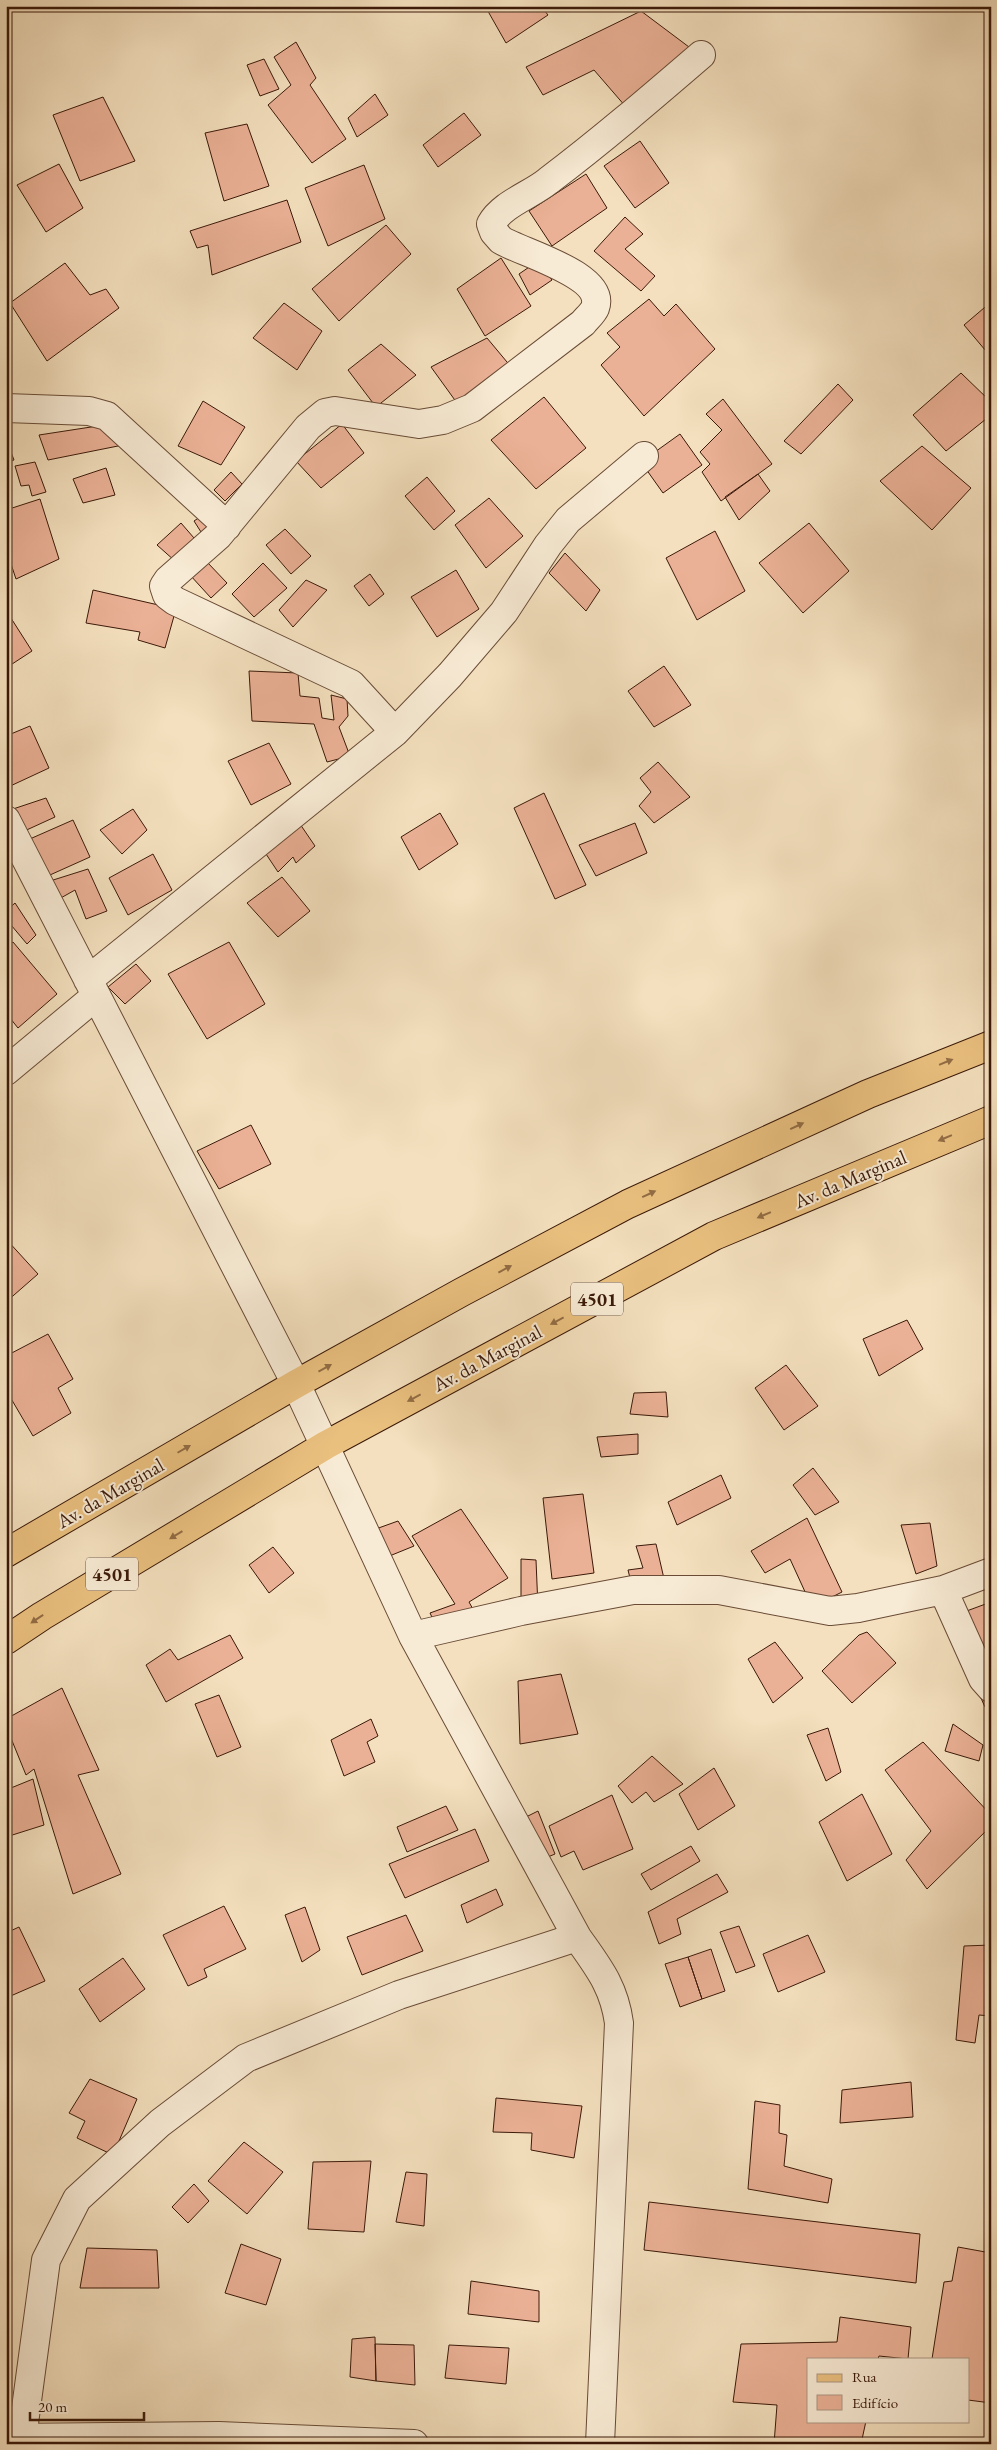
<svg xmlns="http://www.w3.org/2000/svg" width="997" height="2450" font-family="'EB Garamond',serif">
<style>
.building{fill:#ebb196;stroke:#3b1909}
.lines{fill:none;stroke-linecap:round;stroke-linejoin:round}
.minor-casing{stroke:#694b36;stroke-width:30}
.primary-casing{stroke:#3b1909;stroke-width:30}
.minor{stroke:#f8ebd5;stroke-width:28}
.primary{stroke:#eac07f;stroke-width:28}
.oneway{fill:#926c44}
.labels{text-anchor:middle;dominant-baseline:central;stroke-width:4;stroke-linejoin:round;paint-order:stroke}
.shield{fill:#f8ebd5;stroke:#745846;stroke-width:1}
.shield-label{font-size:19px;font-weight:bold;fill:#3b1909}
.street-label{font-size:20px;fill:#3b1909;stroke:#f8ebd5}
</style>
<rect width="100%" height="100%" fill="#f4e0be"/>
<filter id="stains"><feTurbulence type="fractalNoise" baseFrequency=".004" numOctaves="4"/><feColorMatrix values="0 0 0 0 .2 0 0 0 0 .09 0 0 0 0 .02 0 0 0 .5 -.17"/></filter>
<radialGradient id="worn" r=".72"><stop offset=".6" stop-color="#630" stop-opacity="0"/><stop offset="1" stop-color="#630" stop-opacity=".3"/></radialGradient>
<!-- building -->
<path class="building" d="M 485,6 L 541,6 L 548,15 L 506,43 Z
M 641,11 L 693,50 L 626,107 L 594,70 L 543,95 L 526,67 Z
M 296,42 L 316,78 L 310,85 L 346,139 L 312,163 L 268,105 L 291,85 L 274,57 Z
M 264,59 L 279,89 L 260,96 L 247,65 Z
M 375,94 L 388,115 L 357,137 L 348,118 Z
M 103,97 L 135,161 L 80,181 L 53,115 Z
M 464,113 L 481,135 L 438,167 L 423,145 Z
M 247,124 L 269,186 L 224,201 L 205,133 Z
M 640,141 L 669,183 L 635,208 L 604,166 Z
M 59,164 L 83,208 L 46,232 L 17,185 Z
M 364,165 L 385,219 L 328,246 L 305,188 Z
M 586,174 L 607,208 L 552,246 L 529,211 Z
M 287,200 L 301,242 L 212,275 L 208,245 L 197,248 L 190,231 Z
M 625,217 L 643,234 L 625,249 L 655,276 L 641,291 L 594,251 Z
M 386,225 L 411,254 L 339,321 L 312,289 Z
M 501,258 L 531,306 L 485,336 L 457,289 Z
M 538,261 L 552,280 L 530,295 L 519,274 Z
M 65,263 L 90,295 L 106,289 L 119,308 L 47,361 L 10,303 Z
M 649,299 L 664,316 L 676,304 L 715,349 L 644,416 L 601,365 L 620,347 L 607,333 Z
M 991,302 L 991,357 L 964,325 Z
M 284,303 L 322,331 L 297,370 L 253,338 Z
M 487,338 L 512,368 L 457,403 L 431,367 Z
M 381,344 L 416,375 L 376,407 L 348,370 Z
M 961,373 L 991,402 L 991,415 L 946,451 L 913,415 Z
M 838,384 L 853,400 L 801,454 L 784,441 Z
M 544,397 L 586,448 L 536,489 L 491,440 Z
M 723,399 L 772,464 L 721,501 L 702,472 L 710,464 L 700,452 L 722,430 L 706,414 Z
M 203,401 L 245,427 L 221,465 L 178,446 Z
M 342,424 L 364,453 L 321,488 L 296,461 Z
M 104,425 L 123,445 L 48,460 L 39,435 Z
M 680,434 L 702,465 L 663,493 L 641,462 Z
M 6,439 L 14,460 L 6,462 Z
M 922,446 L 971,488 L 932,530 L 880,481 Z
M 35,462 L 46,492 L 32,496 L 29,485 L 21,486 L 15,466 Z
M 106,468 L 115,495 L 83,503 L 73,479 Z
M 231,472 L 242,484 L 225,501 L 214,490 Z
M 758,474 L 770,491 L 739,520 L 725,497 Z
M 427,477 L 455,511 L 434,530 L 405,496 Z
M 489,498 L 523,536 L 486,568 L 455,525 Z
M 40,499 L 59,559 L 16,579 L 6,549 L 6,510 Z
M 200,517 L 208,526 L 201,532 L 194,521 Z
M 181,523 L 194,538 L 175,561 L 157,545 Z
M 809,523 L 849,571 L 803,613 L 759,563 Z
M 285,529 L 311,556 L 291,574 L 266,545 Z
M 715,531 L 745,591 L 697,620 L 666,558 Z
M 565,553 L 600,590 L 586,611 L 549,573 Z
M 207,562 L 227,583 L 211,598 L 190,575 Z
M 263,563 L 287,588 L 254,617 L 232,594 Z
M 456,570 L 479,609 L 437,637 L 411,597 Z
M 370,574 L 384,594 L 369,606 L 354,586 Z
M 306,580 L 327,590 L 293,627 L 279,610 Z
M 93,590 L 176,609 L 165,648 L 138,640 L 140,632 L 86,623 Z
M 9,615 L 32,651 L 6,668 L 6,616 Z
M 664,666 L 691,705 L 654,727 L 628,691 Z
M 249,671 L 298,673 L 300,696 L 319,698 L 322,718 L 334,720 L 331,695 L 347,699 L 348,716 L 339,727 L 350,756 L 327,762 L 314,724 L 252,721 Z
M 30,726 L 49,768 L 6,788 L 6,736 Z
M 269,743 L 291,784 L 251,805 L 228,761 Z
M 658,762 L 690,797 L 654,823 L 639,806 L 651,792 L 640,778 Z
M 544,793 L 586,885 L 555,899 L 514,808 Z
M 46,798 L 55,817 L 20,833 L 10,810 Z
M 133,809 L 147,830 L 122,854 L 100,830 Z
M 440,813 L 458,844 L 419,870 L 401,837 Z
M 73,820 L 90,857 L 41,879 L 23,842 Z
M 635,823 L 647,853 L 596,876 L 579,845 Z
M 300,824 L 315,846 L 296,863 L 293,857 L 278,872 L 264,851 Z
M 153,854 L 172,890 L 128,915 L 109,878 Z
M 88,869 L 107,911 L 86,919 L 75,890 L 59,899 L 50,881 Z
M 282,877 L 310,911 L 278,937 L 247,903 Z
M 15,903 L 36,935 L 27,944 L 6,919 L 6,911 Z
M 13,942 L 57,994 L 18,1028 L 6,1013 L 6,948 Z
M 229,942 L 265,1004 L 207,1039 L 168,974 Z
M 136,964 L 151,981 L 125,1004 L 108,987 Z
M 251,1125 L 271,1164 L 219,1189 L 197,1151 Z
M 6,1239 L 38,1274 L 6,1302 Z
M 907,1320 L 923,1349 L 879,1376 L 863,1339 Z
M 48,1334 L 73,1379 L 58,1388 L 71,1413 L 33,1436 L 6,1390 L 6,1356 Z
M 786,1365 L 818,1406 L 784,1430 L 755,1388 Z
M 666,1392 L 668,1417 L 630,1414 L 634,1393 Z
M 638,1434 L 638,1454 L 601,1457 L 597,1437 Z
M 813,1468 L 839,1502 L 815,1515 L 793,1485 Z
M 721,1475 L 731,1498 L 677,1525 L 668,1502 Z
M 583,1494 L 594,1573 L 552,1579 L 543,1498 Z
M 461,1509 L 508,1578 L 469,1602 L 479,1620 L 438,1630 L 430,1613 L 455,1604 L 412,1536 Z
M 807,1518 L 842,1592 L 812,1607 L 790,1559 L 765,1573 L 751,1551 Z
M 398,1521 L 414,1546 L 387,1557 L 373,1530 Z
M 930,1523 L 937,1566 L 916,1574 L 901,1525 Z
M 656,1544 L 665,1583 L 633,1590 L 628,1570 L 643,1568 L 636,1546 Z
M 273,1547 L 294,1573 L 269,1593 L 249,1565 Z
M 521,1559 L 536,1560 L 538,1608 L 521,1611 Z
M 991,1602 L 991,1704 L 985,1707 L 945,1619 Z
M 867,1632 L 896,1663 L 852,1703 L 822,1671 L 859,1635 Z
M 230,1635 L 243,1658 L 166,1702 L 146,1665 L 170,1649 L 178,1660 Z
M 775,1642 L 803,1678 L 773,1703 L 748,1659 Z
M 561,1674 L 578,1734 L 520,1744 L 518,1681 Z
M 62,1688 L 99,1770 L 78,1775 L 121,1874 L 73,1894 L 34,1769 L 26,1775 L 6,1726 L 6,1719 Z
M 219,1695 L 241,1747 L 217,1757 L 195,1704 Z
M 371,1719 L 378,1736 L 367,1742 L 375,1762 L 344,1776 L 331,1740 Z
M 953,1724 L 983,1745 L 979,1761 L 945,1751 Z
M 828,1728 L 841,1772 L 826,1781 L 807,1735 Z
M 923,1742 L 991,1815 L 991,1826 L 927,1889 L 906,1860 L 931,1831 L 885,1770 Z
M 652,1756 L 683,1784 L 654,1802 L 646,1792 L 632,1803 L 618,1786 Z
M 714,1768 L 735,1806 L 698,1830 L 679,1794 Z
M 33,1779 L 44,1825 L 6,1837 L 6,1790 Z
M 862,1794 L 892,1854 L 847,1881 L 819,1822 Z
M 612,1795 L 633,1849 L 583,1870 L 574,1851 L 561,1857 L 549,1826 Z
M 446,1806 L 458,1830 L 407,1852 L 397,1827 Z
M 538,1811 L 555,1854 L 536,1862 L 514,1823 Z
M 475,1829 L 489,1861 L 405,1898 L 389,1864 Z
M 691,1846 L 700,1861 L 651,1890 L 641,1874 Z
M 6,1850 L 11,1918 L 6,1919 Z
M 717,1874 L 728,1892 L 677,1919 L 681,1934 L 659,1944 L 648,1912 Z
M 496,1889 L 503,1905 L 467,1923 L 461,1905 Z
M 224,1906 L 246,1949 L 204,1969 L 207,1977 L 188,1986 L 163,1935 Z
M 305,1907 L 320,1950 L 302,1962 L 285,1915 Z
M 406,1915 L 423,1951 L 362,1975 L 347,1937 Z
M 739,1926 L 755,1966 L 736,1973 L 720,1932 Z
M 19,1927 L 45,1981 L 6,1998 L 6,1933 Z
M 808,1935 L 825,1972 L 778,1992 L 763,1954 Z
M 991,1945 L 991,2016 L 979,2015 L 975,2043 L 956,2040 L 964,1946 Z
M 711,1949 L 725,1991 L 702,1999 L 688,1957 Z
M 688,1957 L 702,1999 L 680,2007 L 665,1964 Z
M 123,1958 L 145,1989 L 100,2022 L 79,1989 Z
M 90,2079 L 137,2099 L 113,2155 L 77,2138 L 85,2121 L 69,2113 Z
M 911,2082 L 913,2117 L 840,2123 L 842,2090 Z
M 496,2098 L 582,2106 L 574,2158 L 531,2150 L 532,2133 L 493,2132 Z
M 755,2101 L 780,2105 L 779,2133 L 787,2135 L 784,2166 L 832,2179 L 828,2203 L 748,2189 Z
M 244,2142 L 283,2172 L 247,2214 L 208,2181 Z
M 371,2161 L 364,2232 L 308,2229 L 313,2162 Z
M 406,2172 L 427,2174 L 424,2226 L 396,2222 Z
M 194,2184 L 209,2201 L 188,2223 L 172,2207 Z
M 649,2202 L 920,2234 L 916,2283 L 644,2250 Z
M 241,2244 L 281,2259 L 266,2305 L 225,2293 Z
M 958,2247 L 991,2253 L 991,2403 L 968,2400 L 968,2359 L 932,2359 L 944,2282 L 952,2281 Z
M 87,2248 L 157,2250 L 159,2288 L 80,2288 Z
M 471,2281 L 539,2291 L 539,2322 L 468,2314 Z
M 840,2317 L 911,2327 L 908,2359 L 879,2356 L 878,2359 L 808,2359 L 808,2421 L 866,2421 L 861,2444 L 774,2444 L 777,2405 L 733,2402 L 741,2344 L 837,2342 Z
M 375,2337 L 376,2381 L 350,2377 L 352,2339 Z
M 375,2344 L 414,2345 L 415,2385 L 376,2381 Z
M 449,2345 L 509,2348 L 506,2384 L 445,2378 Z"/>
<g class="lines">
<!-- minor casing -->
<g class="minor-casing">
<path id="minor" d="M 6,408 L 89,411 L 107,416 L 227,526
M 395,732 L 351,684 L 175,601 L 167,595 L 164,586 L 168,580 L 218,536 L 308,427 L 325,413 L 335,411 L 419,424 L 443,420 L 472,408 L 583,323 C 586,319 593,313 595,308 C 607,275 522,253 501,240 L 494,232 L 491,224 C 502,204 531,195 548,181 C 601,141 651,98 701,55
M 6,820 L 296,1384 L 413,1636 L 577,1937 C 598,1967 614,1986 619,2023 L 600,2444
M 88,980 L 395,732 L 450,675 L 504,612 L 548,545 L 568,520 L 644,456
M 6,1071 L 96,996
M 943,1590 L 983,1679 L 991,1688
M 413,1636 L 521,1611 L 633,1590 L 719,1590 L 830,1611 L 858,1608 L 943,1590 L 991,1572
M 6,2438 L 219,2436 L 414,2444
M 22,2438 L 46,2260 L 77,2199 L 160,2123 L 246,2058 L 399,1995 L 577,1937"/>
</g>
<!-- primary casing -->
<g class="primary-casing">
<path id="primary" d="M 6,1553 L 296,1384 L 462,1292 L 628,1204 L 868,1094 L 991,1045
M 6,1640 L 42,1616 L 326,1445 L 714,1236 L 991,1120"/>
</g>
<!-- minor -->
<use href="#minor" class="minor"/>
<!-- primary -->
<use href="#primary" class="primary"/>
</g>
<!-- one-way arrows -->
<defs><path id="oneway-solid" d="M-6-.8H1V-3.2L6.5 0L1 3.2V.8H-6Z" transform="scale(1.25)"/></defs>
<g class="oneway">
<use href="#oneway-solid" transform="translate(946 1062) rotate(-22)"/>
<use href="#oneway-solid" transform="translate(797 1126) rotate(-25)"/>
<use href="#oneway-solid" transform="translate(945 1138) rotate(157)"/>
<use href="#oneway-solid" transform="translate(649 1194) rotate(-25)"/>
<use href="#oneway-solid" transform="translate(764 1215) rotate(157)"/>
<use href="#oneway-solid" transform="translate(505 1269) rotate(-28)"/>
<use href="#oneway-solid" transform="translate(557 1321) rotate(152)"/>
<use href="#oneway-solid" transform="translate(325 1368) rotate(-29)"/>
<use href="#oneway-solid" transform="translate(414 1398) rotate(152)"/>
<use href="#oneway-solid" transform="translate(184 1449) rotate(-30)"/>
<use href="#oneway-solid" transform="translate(176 1535) rotate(149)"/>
<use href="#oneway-solid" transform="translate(37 1619) rotate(146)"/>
</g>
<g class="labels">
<!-- shield labels -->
<g class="shield">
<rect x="571" y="1282.5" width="52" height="33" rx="4"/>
<rect x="86" y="1557.5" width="52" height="33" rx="4"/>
</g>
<g class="shield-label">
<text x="597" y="1299">4501</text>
<text x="112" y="1574">4501</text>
</g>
<!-- street labels -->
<g class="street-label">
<text transform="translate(850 1179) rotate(-23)">Av. da Marginal</text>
<text transform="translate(487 1358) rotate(-28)">Av. da Marginal</text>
<text transform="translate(110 1493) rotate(-30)">Av. da Marginal</text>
</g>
</g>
<!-- margin -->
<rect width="997" height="2450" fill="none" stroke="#f4e0be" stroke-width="25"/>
<rect x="8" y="8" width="982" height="2435" fill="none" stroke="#3b1909" stroke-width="2.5"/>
<rect x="12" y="12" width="972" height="2425" fill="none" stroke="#3b1909"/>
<!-- legend -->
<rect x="807" y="2358" width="162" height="65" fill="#f8ebd5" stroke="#ac9783"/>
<rect x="817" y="2374" width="25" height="8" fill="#eac07f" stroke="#ac9783"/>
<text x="852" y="2382" font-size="15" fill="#3b1909">Rua</text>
<rect x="817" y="2395" width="25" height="15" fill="#ebb196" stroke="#ac9783"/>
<text x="852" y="2408" font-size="15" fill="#3b1909">Edifício</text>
<!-- scale -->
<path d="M30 2412v8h114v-8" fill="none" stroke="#3b1909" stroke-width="2.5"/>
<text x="38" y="2412" font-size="15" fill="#3b1909" stroke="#f8ebd5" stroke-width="4" paint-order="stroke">20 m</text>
<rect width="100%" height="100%" filter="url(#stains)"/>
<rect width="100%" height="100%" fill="url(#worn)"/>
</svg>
